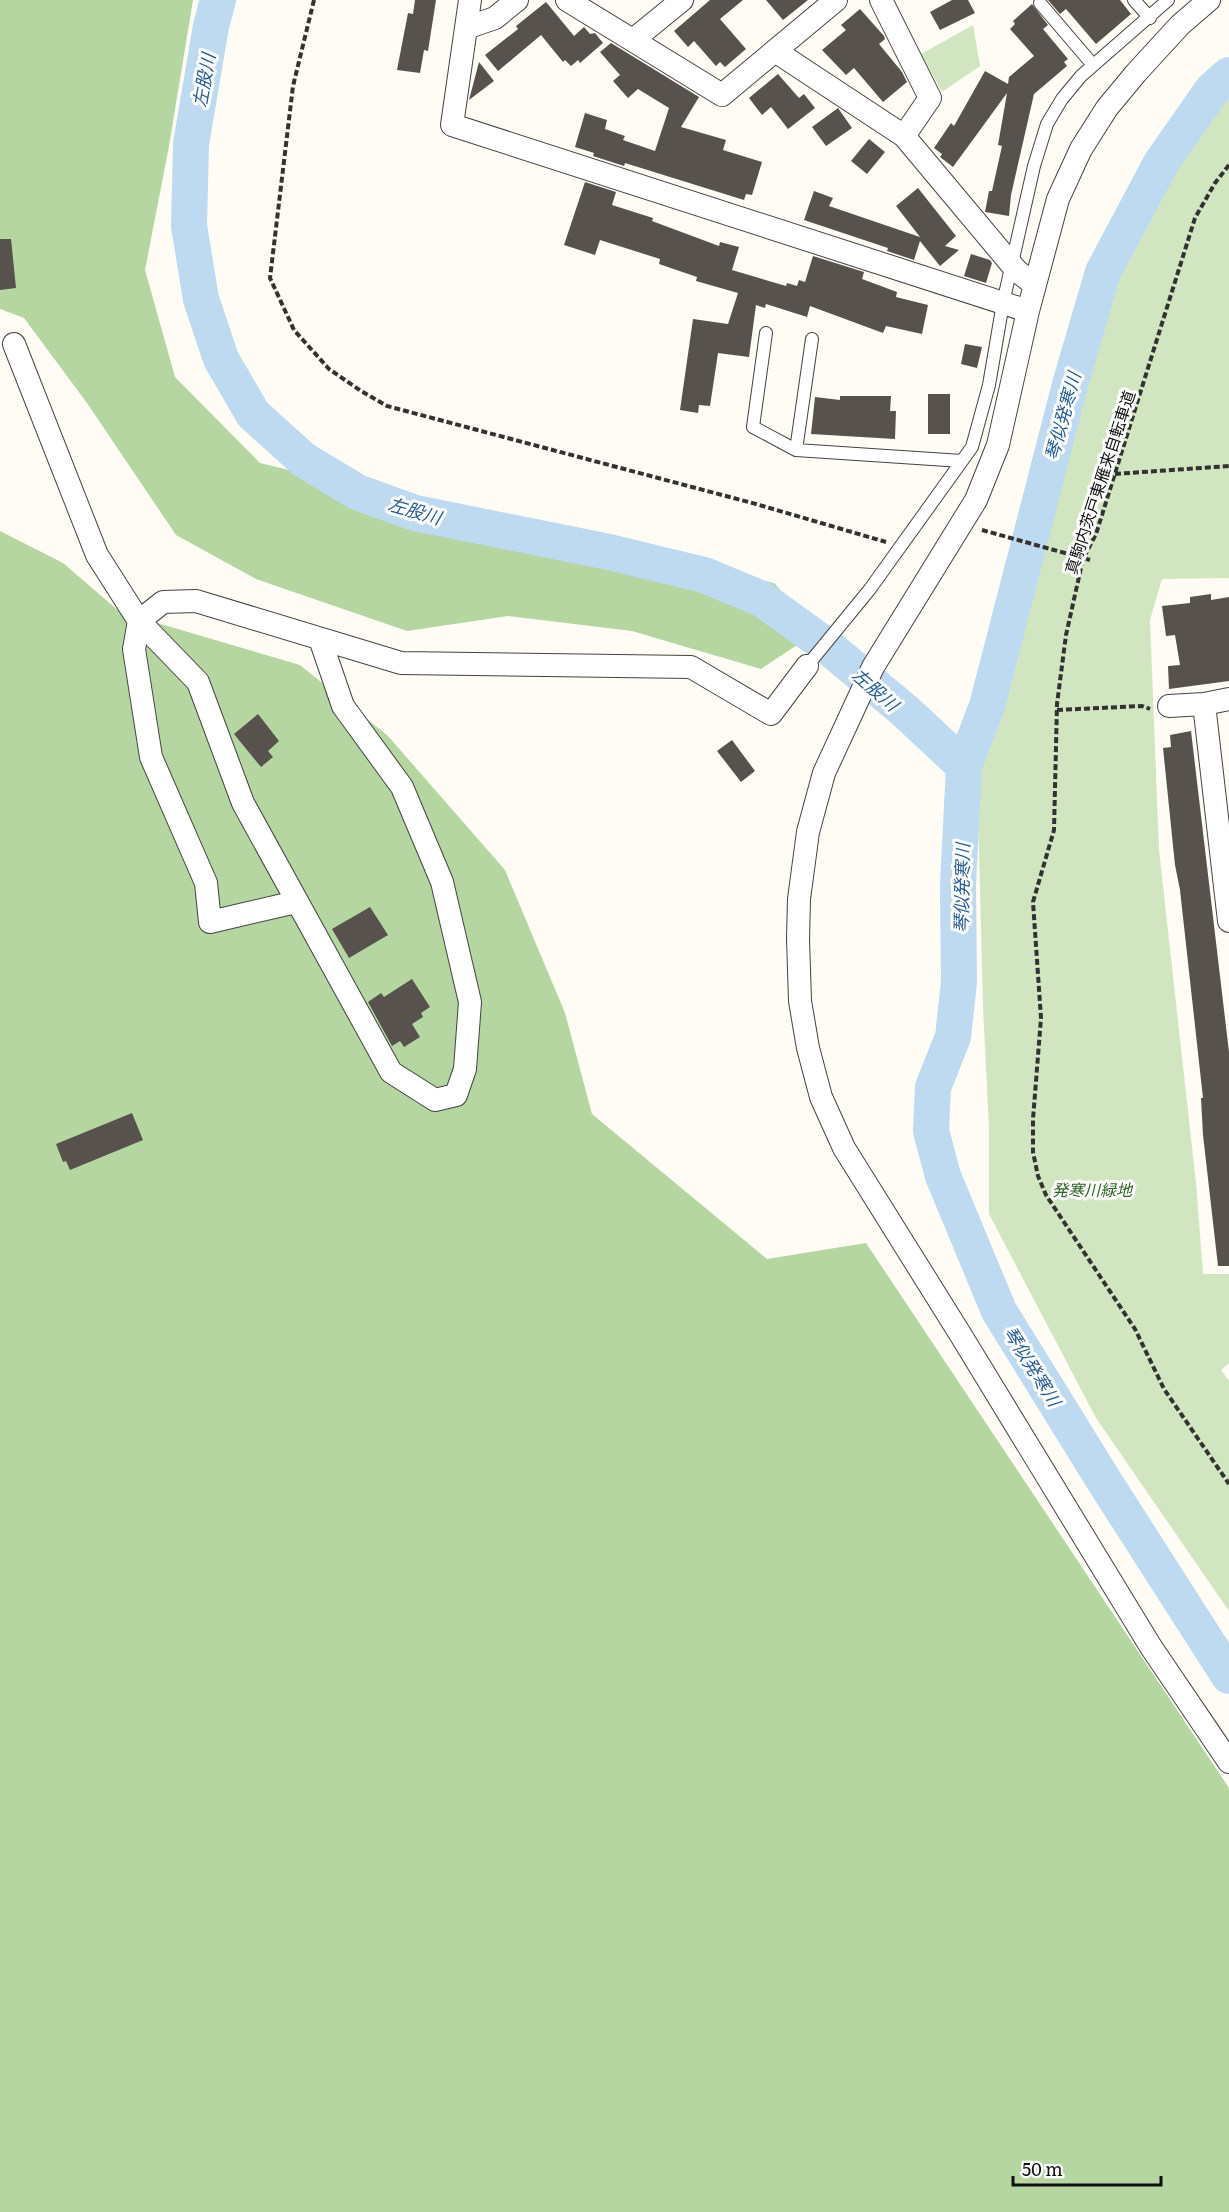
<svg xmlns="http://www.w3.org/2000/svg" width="1229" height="2212" font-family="Literata,'Noto Sans JP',serif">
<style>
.green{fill:#d1e6c0}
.forest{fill:#b5d5a1}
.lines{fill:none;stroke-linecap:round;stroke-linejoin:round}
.river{stroke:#bddaf0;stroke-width:36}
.building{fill:#57524d}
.lane-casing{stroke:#434343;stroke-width:14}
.street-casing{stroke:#434343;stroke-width:24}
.path{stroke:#323232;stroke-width:4;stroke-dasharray:6 3;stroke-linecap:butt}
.lane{stroke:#fff;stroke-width:12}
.street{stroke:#fff;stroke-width:22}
.labels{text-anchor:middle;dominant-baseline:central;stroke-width:6;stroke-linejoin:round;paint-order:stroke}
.street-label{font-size:16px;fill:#101010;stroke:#fff}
.park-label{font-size:16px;font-style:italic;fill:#2f6226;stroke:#fff}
.water-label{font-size:18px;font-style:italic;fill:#255e96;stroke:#fff}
</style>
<rect width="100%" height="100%" fill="#fefcf4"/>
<!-- green -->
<path class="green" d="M 973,25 L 980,66 L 942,92 L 921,54 Z
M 1229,85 L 1229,578 L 1162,579 L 1150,620 L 1159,850 L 1196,1183 L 1203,1274 L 1229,1274 L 1229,1363 L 1221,1370 L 1229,1381 L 1229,1611 L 1096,1418 L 989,1214 L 989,1129 L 983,1006 L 977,773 L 1020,625 L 1092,358 L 1107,282 L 1221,92 Z"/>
<!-- forest -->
<path class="forest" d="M 0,0 L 193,0 L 169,146 L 145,270 L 175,377 L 260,463 L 432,505 L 541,551 L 660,560 L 774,583 L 818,631 L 761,669 L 632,631 L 508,616 L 407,631 L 256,579 L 176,535 L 87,403 L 24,318 L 0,309 Z
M 0,531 L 63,563 L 120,612 L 300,665 L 388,736 L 505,870 L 565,1013 L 592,1114 L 767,1259 L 866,1243 L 1229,1788 L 1229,2212 L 0,2212 Z"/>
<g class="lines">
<!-- river -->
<path class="river" d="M 218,0 L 211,26 L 191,144 L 189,226 L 201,299 L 221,359 L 253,414 L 304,460 L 357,492 L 415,513 L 609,552 L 704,575 L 762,599 L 827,646 L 905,711 L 964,766
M 1229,75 L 1212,90 L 1161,163 L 1103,272 L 1071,381 L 987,706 L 964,766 L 958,885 L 959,982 L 953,1037 L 933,1087 L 931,1131 L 943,1176 L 999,1311 L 1106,1484 L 1229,1676"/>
</g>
<!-- building -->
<path class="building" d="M 415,0 L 436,0 L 428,51 L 424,50 L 420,73 L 397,70 L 408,13 L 413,14 Z
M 710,0 L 743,0 L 720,19 L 746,49 L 725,67 L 720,62 L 716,66 L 694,41 L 688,47 L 674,31 Z
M 766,0 L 808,0 L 783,20 Z
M 952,0 L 968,0 L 975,13 L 940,30 L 930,12 Z
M 1048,0 L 1120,0 L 1131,14 L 1096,44 L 1066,9 L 1060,14 Z
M 546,2 L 574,36 L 584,27 L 590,34 L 595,33 L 603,43 L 580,63 L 578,60 L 571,66 L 565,60 L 563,62 L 541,35 L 498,71 L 485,55 L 518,29 L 516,26 Z
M 1032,4 L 1048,25 L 1043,29 L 1068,59 L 1064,62 L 1067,66 L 1034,94 L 1011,195 L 1009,216 L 985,212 L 989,191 L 992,191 L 1002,146 L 998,145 L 1007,93 L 953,167 L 940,157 L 942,154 L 934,148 L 951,123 L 954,126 L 985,71 L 1008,84 L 1009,77 L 1034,56 L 1010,29 L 1015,24 L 1013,21 Z
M 860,9 L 884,36 L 885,39 L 879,44 L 902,72 L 907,82 L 883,102 L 854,68 L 846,75 L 822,50 L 846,30 L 841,25 Z
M 611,43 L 699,97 L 681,127 L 726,140 L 723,150 L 762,162 L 752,195 L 746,194 L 744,200 L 625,163 L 624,166 L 593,156 L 594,153 L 575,147 L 585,113 L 607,120 L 605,129 L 625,136 L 623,140 L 655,151 L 669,108 L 638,89 L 628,98 L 613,81 L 620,75 L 600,52 Z
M 479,62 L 494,81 L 469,100 Z
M 778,74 L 799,98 L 804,94 L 815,108 L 788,129 L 771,107 L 762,115 L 749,98 Z
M 838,108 L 852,128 L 826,146 L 812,127 Z
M 869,139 L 885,152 L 867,174 L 851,161 Z
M 585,182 L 616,192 L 612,205 L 653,218 L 652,221 L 719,246 L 720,242 L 739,247 L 732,270 L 786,286 L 787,283 L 797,286 L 799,280 L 805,282 L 813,256 L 864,272 L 862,279 L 897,292 L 896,297 L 928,305 L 922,334 L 886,326 L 883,333 L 810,306 L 807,317 L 766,304 L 765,308 L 756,305 L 749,357 L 718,353 L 710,406 L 699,405 L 698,413 L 680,410 L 693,319 L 728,324 L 738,293 L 696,281 L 697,277 L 659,264 L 660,259 L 600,240 L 595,255 L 564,245 Z
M 918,188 L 956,236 L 945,246 L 959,250 L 940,266 L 920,241 L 914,260 L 887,251 L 888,248 L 804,220 L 814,191 L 833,198 L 829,206 L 920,237 L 896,206 Z
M 0,239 L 11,239 L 16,288 L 0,290 Z
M 971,254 L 990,260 L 992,263 L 986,283 L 964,276 Z
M 965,344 L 982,347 L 977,368 L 961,364 Z
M 928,394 L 950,394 L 950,434 L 928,434 Z
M 840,396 L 891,396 L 890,411 L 896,411 L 895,439 L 811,434 L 815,397 L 840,400 Z
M 1211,594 L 1211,600 L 1229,597 L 1229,681 L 1169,689 L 1168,666 L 1180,665 L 1175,635 L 1166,636 L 1162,606 L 1190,603 L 1190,597 Z
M 258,714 L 279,741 L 268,751 L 273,757 L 261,767 L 234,734 Z
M 1191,731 L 1229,1052 L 1229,1266 L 1218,1266 L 1203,1135 L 1201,1098 L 1203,1098 L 1180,890 L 1175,865 L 1163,748 L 1171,747 L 1170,735 Z
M 732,740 L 755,771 L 741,782 L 717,751 Z
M 370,907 L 388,935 L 349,958 L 332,929 Z
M 412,979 L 430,1007 L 421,1013 L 423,1017 L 412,1024 L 420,1037 L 404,1047 L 400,1041 L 392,1046 L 368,1002 L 381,993 L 384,997 Z
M 132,1113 L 143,1140 L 70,1170 L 66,1161 L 63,1162 L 56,1144 Z"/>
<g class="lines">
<!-- lane casing -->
<g class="lane-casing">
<path id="lane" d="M 1134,0 L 1150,18
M 1040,3 L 1093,65
M 766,333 L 753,427 L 796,450
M 812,339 L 796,450 L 962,461
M 807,666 L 870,589 L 972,447 L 989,385 L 1003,303 L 1034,166 L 1047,124 L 1062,99 L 1081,76 L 1168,0"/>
</g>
<!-- street casing -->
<g class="street-casing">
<path id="street" d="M 470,0 L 452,125 L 1028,311
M 567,0 L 722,95 L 836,0
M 881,0 L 930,98 L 904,136
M 1209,0 L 1180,25 L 1136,73 L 1107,108 L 1081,149 L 1058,199 L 1028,311 L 998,445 L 976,500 L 873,667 L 824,773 L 808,832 L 799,899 L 798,939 L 800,1001 L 808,1048 L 821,1097 L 844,1148 L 962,1337 L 1151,1647 L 1229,1762
M 466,28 L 495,18 L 517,0
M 633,40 L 682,0
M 775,51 L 904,136 L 1017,271 L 1035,285
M 14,344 L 97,555 L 139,621 L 198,682 L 243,803 L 391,1072 L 435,1100 L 456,1095 L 465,1069 L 470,1002 L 442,882 L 402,787 L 343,706 L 320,639
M 1204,704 L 1229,921
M 1169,706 L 1204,704 L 1229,699
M 296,902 L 210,922 L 206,883 L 151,757 L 134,649 L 139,621 L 163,602 L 196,601 L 401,663 L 691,667 L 771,714 L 807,666"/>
</g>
<!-- path -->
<path class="path" d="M 314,0 L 293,86 L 270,278 L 294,330 L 329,369 L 361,391 L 387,406 L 756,504 L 886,542
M 1229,165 L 1215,183 L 1195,218 L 1096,534 L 1083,559 L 1066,635 L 1057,704 L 1054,830 L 1033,902 L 1041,1018 L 1033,1119 L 1033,1152 L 1038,1176 L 1046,1195 L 1135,1329 L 1164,1389 L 1229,1484
M 1115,474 L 1229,466
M 982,530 L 1090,560
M 1057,710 L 1142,706 L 1150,709"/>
<!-- lane -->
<use href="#lane" class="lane"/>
<!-- street -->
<use href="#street" class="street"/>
</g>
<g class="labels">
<!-- street labels -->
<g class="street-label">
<text transform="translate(1099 482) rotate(-72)">真駒内茨戸東雁来自転車道</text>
</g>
<!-- park labels -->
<g class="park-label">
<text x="1092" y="1189">発寒川緑地</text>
</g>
<!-- water labels -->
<g class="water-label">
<text transform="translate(203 80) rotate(-80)">左股川</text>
<text transform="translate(1062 416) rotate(-75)">琴似発寒川</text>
<text transform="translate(415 510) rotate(16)">左股川</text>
<text transform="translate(876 689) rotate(41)">左股川</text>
<text transform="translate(961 888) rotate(-89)">琴似発寒川</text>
<text transform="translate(1033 1366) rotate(58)">琴似発寒川</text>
</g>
</g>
<!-- scale -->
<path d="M1013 2176v9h148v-9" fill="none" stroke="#101010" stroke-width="3"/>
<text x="1022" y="2176" font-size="18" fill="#101010" stroke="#ffffff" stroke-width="4.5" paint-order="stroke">50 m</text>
</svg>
